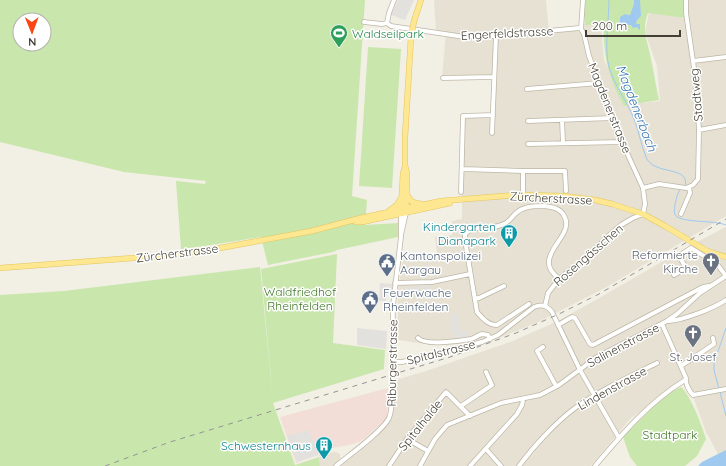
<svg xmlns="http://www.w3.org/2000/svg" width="726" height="466" font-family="Quicksand,sans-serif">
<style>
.residential{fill:#e6e1d2}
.medical{fill:#f3ddd7}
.green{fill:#c9e7ad;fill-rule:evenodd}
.parking{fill:#e3e1dd}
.water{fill:#a0c9f0}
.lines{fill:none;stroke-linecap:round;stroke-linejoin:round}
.stream{stroke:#a0c9f0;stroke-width:1}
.minor-casing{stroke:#beb7a7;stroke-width:5.5}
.major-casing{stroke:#e3c561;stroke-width:6}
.minor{stroke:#fff;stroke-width:4}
.major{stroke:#fee791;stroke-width:5}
.rail{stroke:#949494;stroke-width:1;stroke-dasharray:5 5;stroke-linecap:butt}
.minor-bridge-casing{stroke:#beb7a7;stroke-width:5.5;stroke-linecap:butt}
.major-bridge-casing{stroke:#e3c561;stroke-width:6;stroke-linecap:butt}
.minor-bridge{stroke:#fff;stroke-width:4}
.major-bridge{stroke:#fee791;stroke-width:5}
.labels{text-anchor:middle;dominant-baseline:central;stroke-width:3;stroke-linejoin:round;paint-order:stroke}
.leisure-label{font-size:12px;fill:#27864d;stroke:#fff;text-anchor:start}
.street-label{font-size:12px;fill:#443f34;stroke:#fff}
.culture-label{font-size:12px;fill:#0d838f;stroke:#fff;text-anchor:end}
.worship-label{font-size:12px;fill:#5b616d;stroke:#fff;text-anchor:end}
.service-label{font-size:12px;fill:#4e5e75;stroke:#fff;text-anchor:start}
.park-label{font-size:12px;fill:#407628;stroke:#fff}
.water-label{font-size:13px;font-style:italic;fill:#2e70b0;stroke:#fff}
</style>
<rect width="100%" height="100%" fill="#f2efe4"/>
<!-- residential -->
<path class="residential" d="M 434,0 L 546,0 L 549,33 L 584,30 L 584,24 L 601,24 L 604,60 L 626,105 L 660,101 L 657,66 L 645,32 L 649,12 L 688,19 L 687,0 L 726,0 L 726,216 L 603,289 L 538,322 L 501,337 L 432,345 L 398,340 L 398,291 L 403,258 L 437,254 L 435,237 L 452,235 L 452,221 L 462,219 L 463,115 L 495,115 L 495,79 L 442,78 L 446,33 L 436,30 Z
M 726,227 L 726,450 L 718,454 L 706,432 L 687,380 L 631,418 L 591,466 L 320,466 L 319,454 L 336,452 L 340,454 L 340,457 L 344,461 L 391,420 L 394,406 L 396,380 L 426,371 L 513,341 L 558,321 L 594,301 L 691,245 Z"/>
<!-- medical -->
<path class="medical" d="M 388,388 L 387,417 L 382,423 L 365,438 L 359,442 L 349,445 L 321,450 L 321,453 L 296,463 L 280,417 Z"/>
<!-- green -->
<path class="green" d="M 0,0 L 365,0 L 352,196 L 367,200 L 365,225 L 398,223 L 398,237 L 337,250 L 333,252 L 268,265 L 261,237 L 211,245 L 181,249 L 176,181 L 205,184 L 206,181 L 124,172 L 0,142 ZM 20,20 L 44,20 L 44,44 L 20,44 Z
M 586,0 L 683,0 L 684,18 L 648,13 C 641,31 648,42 651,59 C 654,73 656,87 659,100 L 624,106 C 610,82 602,54 604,25 L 585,25 L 584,14 Z
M 368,47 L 401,49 L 392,188 L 359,186 Z
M 337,254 L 333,343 L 385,350 L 384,369 L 273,403 L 295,465 L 319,457 L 320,466 L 0,466 L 0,295 L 64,291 L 260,267 L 273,400 L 261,269 Z
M 681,387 C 690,394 703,428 706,439 L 697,456 L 685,466 L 637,466 L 630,457 L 623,437 L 665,395 Z"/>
<!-- parking -->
<path class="parking" d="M 398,0 L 414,0 L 405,20 L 391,15 Z
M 380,283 L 393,284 L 393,292 L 391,292 L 391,295 L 387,295 L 386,301 L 379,301 Z
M 429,285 L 429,294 L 406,297 L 405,288 Z
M 458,314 L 459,331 L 467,330 L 468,338 L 454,339 L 453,332 L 451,332 L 450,315 Z
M 357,328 L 387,331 L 386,349 L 357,345 Z
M 308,430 L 319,455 L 297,462 L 287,436 Z"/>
<!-- water -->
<path class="water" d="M 634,0 L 640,0 L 641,16 L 637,20 L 636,24 L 640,24 L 640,29 L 639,30 L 637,27 L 633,28 L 631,25 L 620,25 L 620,17 L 625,14 L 628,15 L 630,15 L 634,4 Z
M 726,450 L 726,466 L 698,466 L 702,462 Z"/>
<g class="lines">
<!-- stream -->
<path class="stream" d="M 609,0 C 609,19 604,49 609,67 C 614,85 627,101 634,119 C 639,131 641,145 646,157 C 653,176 691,165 685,186
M 681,189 C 677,192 677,198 675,204 C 675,207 673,213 676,216 C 684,223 714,220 726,225
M 719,389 L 714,370 L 714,363 L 726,328
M 720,392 L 726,416"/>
<!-- minor casing -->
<g class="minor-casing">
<path id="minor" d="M 364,22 L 382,24 L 387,23
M 387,23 L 391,26 L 465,37 L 528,33 L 579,28 L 581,29
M 387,23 L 389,13 L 394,0
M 693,61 L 726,57
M 443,78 L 493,77
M 527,89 L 599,83
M 562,120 L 563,143
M 528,121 L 613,118
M 699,130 L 726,125
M 492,133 L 496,36
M 528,144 L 622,142
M 463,169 L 523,171 L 565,171 L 566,191
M 643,188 L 659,184 L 686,188 L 693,185 L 698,179 L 699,130 L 697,98 L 694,68 L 686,13 L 686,0
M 461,192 L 463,116 L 493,115
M 523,195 L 523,171
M 681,214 L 690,193 L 689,187
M 401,235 L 406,213
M 674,275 L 686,268 L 679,256 L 691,248 L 717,264 L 726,276
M 395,283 L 432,282 L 470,274
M 475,299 L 479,298 L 504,286
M 529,304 L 497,325 C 488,325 482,318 477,312 L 465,240 L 465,234 L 471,229 C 482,227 494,229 504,224 C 509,222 512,217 515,214 C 523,206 534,206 544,206 C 552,207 559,208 563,214 C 575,231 550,245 549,261 C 548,269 554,274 559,279
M 545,306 L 548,293 L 559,279 L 591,254 L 605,239 L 621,225 L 633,218 L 643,214 L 645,204 L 643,188 L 622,142 L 589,56 L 584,34 L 581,29 L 583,0
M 669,321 C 684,320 714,308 726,300
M 662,324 L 686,378 C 685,383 689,391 693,395 L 726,389
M 558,325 L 572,317 L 575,318 L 590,344 L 593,345 L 703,287 L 709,286
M 418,338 C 425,346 460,341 471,339 C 475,338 478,335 482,334 L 488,335 L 490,339
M 543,347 L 537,351 L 556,386
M 392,362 L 402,362 L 482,342 L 498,335 L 534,307 C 541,304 547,305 552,312 L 580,370 L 619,438
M 392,363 L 393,306 L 401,237 L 401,214
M 681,366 L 714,344 L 713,338
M 461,406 L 492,385 L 486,372
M 407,439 L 428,451
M 486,449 L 501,466
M 336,466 C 348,456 383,431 389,418 C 393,408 392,395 392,384
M 389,466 L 407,439 L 446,392 L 470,416
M 420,466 L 435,439 L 447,425 L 501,403 L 540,395 L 559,385 L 597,357 L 667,321 L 677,314 L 700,293 L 726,276
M 470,466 L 517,414 L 522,405 L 523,400
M 519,466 C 533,447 556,422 575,408 C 600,390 629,377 657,363
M 595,466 C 622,434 649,402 685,380"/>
</g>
<!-- major casing -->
<g class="major-casing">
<path id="major" d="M 414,21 L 421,0
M 407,195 L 412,202 L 421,204
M 389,211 L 397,205 L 401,198
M 401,212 L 403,174 L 405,166
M 406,213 L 407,174 L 405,165 L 405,137 L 411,37
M 356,222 L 362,222 L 450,203
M 0,268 L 160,256 L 220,248 L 312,231 L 361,218 L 441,201 L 516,195 L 564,196 L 595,200 L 612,204 L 643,214 L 665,226 L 707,251 L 726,257"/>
</g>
<!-- minor -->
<use href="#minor" class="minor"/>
<!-- major -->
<use href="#major" class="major"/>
<!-- rail -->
<path class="rail" d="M 105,466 L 170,442 L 450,357 L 516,333 L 559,314 L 599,294 L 726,219"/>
<!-- minor-bridge casing -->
<g class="minor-bridge-casing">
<path id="minor-bridge" d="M 392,384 L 392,367"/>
</g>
<!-- major-bridge casing -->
<g class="major-bridge-casing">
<path id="major-bridge" d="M 411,37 L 414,21"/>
</g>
<!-- minor-bridge -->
<use href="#minor-bridge" class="minor-bridge"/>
<!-- major-bridge -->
<use href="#major-bridge" class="major-bridge"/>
</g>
<!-- icons -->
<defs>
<g id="stadium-pin" transform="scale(0.9)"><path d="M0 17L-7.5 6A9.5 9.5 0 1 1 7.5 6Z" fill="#2e9e5b" stroke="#fff"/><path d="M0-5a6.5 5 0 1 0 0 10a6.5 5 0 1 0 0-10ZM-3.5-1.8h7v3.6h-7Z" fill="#fff"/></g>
<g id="building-pin" transform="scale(0.9)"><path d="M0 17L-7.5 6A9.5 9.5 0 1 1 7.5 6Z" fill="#0f9aa8" stroke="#fff"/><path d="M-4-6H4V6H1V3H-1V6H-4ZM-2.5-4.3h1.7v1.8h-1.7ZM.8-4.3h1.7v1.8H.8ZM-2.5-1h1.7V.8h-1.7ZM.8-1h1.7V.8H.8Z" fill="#fff"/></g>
<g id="church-pin" transform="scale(0.9)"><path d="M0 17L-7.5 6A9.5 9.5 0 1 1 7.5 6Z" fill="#6b7280" stroke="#fff"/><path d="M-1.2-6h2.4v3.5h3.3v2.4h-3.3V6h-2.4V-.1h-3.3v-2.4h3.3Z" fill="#fff"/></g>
<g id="civic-pin" transform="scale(0.9)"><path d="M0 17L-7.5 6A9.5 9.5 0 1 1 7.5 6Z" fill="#5c6f8a" stroke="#fff"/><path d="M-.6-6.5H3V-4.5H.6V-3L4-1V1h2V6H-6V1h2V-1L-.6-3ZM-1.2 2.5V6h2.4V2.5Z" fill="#fff"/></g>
</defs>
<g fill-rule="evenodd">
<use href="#stadium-pin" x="339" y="33"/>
<use href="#building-pin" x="509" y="233"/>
<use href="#church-pin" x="711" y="261"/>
<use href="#civic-pin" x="387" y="262"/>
<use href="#civic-pin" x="370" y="299"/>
<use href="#church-pin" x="693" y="333"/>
<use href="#building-pin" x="324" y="445"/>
</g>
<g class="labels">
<!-- leisure labels -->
<g class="leisure-label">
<text x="352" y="33">Waldseilpark</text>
</g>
<!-- street labels -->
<g class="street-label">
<text transform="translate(507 33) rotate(-3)">Engerfeldstrasse</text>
<text transform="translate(696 95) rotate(-95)">Stadtweg</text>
<text transform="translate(610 108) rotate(68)">Magdenerstrasse</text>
<text transform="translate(551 198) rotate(3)">Zürcherstrasse</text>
<text transform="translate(177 253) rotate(-7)">Zürcherstrasse</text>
<text transform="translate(588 255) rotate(-41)">Rosengässchen</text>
<text transform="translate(623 345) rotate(-28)">Salinenstrasse</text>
<text transform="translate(441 352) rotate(-14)">Spitalstrasse</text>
<text transform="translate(392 363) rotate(-89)">Riburgerstrasse</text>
<text transform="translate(612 388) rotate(-29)">Lindenstrasse</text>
<text transform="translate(420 425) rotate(-51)">Spitalhalde</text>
</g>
<!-- culture labels -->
<g class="culture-label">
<text x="496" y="226">Kindergarten<tspan x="496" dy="14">Dianapark</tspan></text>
<text x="311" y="445">Schwesternhaus</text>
</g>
<!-- worship labels -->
<g class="worship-label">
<text x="698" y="254">Reformierte<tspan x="698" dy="14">Kirche</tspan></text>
<text x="693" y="356" text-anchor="middle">St. Josef</text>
</g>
<!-- service labels -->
<g class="service-label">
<text x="400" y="255">Kantonspolizei<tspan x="400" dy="14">Aargau</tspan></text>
<text x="383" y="292">Feuerwache<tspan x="383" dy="14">Rheinfelden</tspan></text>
</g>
<!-- park labels -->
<g class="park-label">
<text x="300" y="291">Waldfriedhof<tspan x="300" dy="14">Rheinfelden</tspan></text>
<text x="670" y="434">Stadtpark</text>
</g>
<!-- water labels -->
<g class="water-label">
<text transform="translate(637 108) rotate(69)">Magdenerbach</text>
</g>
</g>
<!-- north arrow -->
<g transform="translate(32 32) rotate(179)"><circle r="19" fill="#ffffff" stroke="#b4b2ae"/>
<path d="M0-3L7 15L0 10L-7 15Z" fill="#fa4614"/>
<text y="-6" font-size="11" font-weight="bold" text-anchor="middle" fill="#443f34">N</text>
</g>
<!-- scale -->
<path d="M586 30v6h94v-6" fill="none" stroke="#443f34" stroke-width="2"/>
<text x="592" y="30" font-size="12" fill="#443f34" stroke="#ffffff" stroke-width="3" paint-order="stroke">200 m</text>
</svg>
